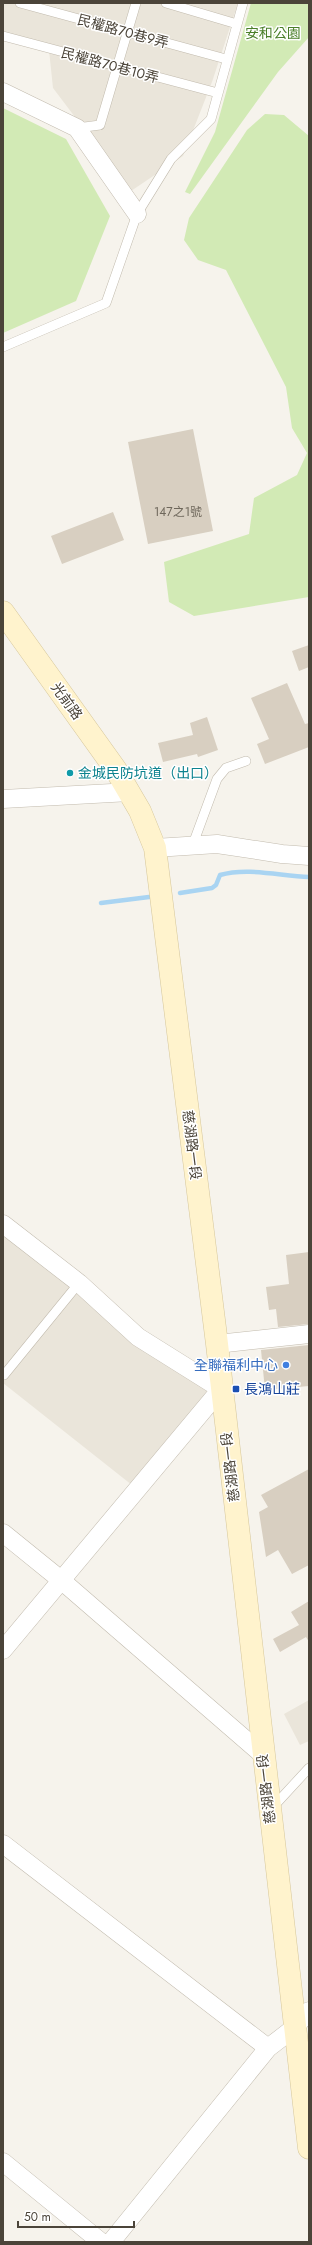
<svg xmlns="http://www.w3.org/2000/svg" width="312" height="2245" font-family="Jost,'Noto Sans TC',sans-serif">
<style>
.residential{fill:#eae5da}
.green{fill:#d2eab5}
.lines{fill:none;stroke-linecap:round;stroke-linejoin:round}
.stream{stroke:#a9d4f2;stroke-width:4.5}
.building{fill:#d8cfc1}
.lane-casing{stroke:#c2bbae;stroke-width:10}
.street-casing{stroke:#c2bbae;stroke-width:19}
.secondary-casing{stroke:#d6c79b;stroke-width:23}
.lane{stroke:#fff;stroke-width:9}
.street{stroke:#fff;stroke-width:18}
.secondary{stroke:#fff3cd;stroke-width:22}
.culture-dot{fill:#0f9aa8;stroke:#fff;stroke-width:1.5}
.shop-dot{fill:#3f7fe0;stroke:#fff;stroke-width:1.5}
.transit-dot{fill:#1a4fb4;stroke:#fff;stroke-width:1.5}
.labels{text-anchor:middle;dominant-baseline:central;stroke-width:3;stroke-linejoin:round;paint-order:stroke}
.number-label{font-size:12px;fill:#6e675b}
.street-label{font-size:14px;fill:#4b4439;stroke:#fff}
.park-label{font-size:14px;fill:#4a7f2a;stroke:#fff}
.culture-label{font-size:14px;fill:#0d838f;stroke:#fff;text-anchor:start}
.shop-label{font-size:14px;fill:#366cbe;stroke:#fff;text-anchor:end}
.transit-label{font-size:14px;fill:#164399;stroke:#fff;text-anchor:start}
</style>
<rect width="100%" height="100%" fill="#f6f3ec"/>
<!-- residential -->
<path class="residential" d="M 3,3 L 238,3 L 212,82 L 183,156 L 131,191 L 53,88 L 49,50 L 3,35 Z
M 3,1224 L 221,1389 L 137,1489 L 3,1383 Z
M 309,1700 L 309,1741 L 300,1745 L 284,1714 Z"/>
<!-- green -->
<path class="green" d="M 251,3 L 309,3 L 309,37 L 278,72 L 190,194 L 185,192 L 215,132 Z
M 3,108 L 66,139 L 110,216 L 76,301 L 3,333 Z
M 265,114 L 284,115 L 309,136 L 309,597 L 194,616 L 169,602 L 164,562 L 249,534 L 254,498 L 297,475 L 307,453 L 292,428 L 286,387 L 226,270 L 198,260 L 184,240 L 189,218 L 247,130 Z"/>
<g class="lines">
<!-- stream -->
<path class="stream" d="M 180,893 L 212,888 L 216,885 L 220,875 C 248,867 280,876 309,877
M 101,903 L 149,897"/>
</g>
<!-- building -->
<path class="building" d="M 193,429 L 213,531 L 148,544 L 128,442 Z
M 113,512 L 124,540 L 62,564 L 51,536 Z
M 309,645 L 309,667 L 299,671 L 292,651 Z
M 287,683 L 305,724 L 309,723 L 309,747 L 265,764 L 257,744 L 269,739 L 251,698 Z
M 207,717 L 218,750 L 198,757 L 197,754 L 163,762 L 158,743 L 193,735 L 190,723 Z
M 309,1252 L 309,1324 L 278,1327 L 276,1309 L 269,1310 L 266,1287 L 289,1284 L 286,1255 Z
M 309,1345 L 309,1386 L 265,1390 L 261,1350 Z
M 309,1469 L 309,1565 L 292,1574 L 278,1550 L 266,1557 L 259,1512 L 268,1507 L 261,1495 Z
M 309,1601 L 309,1642 L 306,1637 L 280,1652 L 273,1639 L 299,1625 L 291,1612 Z"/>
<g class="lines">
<!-- lane casing -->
<g class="lane-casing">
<path id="lane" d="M 20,3 L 226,59
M 166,3 L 237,24
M 3,36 L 218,93
M 77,128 L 100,125 L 136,3
M 3,347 L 106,303 L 137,214 L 171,159 L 211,119 L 243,3
M 193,844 L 217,779 L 226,768 L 246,761
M 4,1375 L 79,1283
M 273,1807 L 309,1768"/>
</g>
<!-- street casing -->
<g class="street-casing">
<path id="street" d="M 3,92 L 77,128 L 137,214
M 3,799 L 130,792
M 155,848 L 217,844 L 282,854 L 309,856
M 3,1224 L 79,1283 L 138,1337 L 221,1389 L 3,1650
M 217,1344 L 309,1334
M 3,1533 L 61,1580 L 263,1755
M 3,1844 L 268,2048
M 3,2162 L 101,2242
M 111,2242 L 268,2048 L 294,2028 L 309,2011"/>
</g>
<!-- secondary casing -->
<g class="secondary-casing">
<path id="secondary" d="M 3,612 L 116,770 L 140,811 L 155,848 L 217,1344 L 309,2148"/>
</g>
<!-- lane -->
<use href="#lane" class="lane"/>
<!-- street -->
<use href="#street" class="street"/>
<!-- secondary -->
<use href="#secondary" class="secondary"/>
</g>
<!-- markers -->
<circle class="culture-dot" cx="70" cy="773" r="4"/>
<circle class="shop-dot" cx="286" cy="1365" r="4"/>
<rect class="transit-dot" x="232" y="1385" width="8" height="8" rx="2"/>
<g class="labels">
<!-- number labels -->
<g class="number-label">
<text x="178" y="512">147之1號</text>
</g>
<!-- street labels -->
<g class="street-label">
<text transform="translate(123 31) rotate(15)">民權路70巷9弄</text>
<text transform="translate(110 65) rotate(15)">民權路70巷10弄</text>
<text transform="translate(67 701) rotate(54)">光前路</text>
<text transform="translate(192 1145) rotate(83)">慈湖路一段</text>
<text transform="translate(230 1467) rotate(-97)">慈湖路一段</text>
<text transform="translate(266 1789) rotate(-97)">慈湖路一段</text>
</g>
<!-- park labels -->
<g class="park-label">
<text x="273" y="33">安和公園</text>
</g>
<!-- culture labels -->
<g class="culture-label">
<text x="78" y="773">金城民防坑道（出口）</text>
</g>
<!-- shop labels -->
<g class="shop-label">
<text x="278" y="1365">全聯福利中心</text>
</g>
<!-- transit labels -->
<g class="transit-label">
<text x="244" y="1389">長鴻山莊</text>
</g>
</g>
<!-- border -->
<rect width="312" height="2245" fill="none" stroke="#4b4439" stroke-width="8"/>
<!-- scale -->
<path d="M18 2221v6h116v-6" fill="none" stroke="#4b4439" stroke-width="2"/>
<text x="24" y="2221" font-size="12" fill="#4b4439" stroke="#ffffff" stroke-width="3" paint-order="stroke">50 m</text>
</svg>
